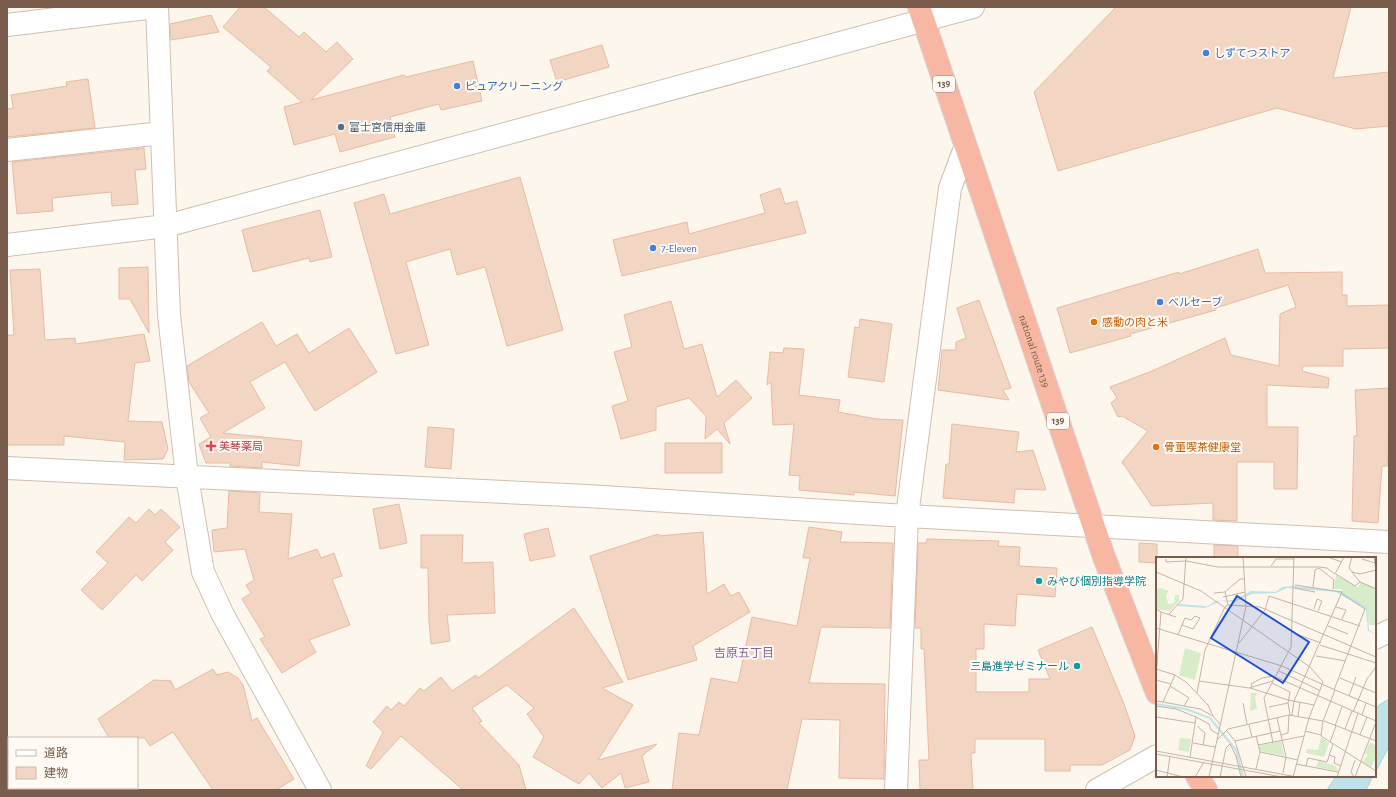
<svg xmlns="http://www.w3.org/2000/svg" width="1396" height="797" font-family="'Alegreya Sans','Noto Sans JP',sans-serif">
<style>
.water{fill:#bfe3e8;stroke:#a5d3da}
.building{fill:#f3d5c3;stroke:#e6bba3}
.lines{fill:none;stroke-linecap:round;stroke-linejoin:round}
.minor-casing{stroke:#d1beb0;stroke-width:24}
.highway-casing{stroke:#dad1cd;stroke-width:24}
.minor{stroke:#fff;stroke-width:22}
.highway{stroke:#f7b7a3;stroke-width:22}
.shop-dot{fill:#3f7fe0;stroke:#fffaf3;stroke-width:1.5}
.service-dot{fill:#5c6f8a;stroke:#fffaf3;stroke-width:1.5}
.food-dot{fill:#e8710a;stroke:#fffaf3;stroke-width:1.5}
.health-dot{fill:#e0444e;stroke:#fffaf3;stroke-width:1.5}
.culture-dot{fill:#0f9aa8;stroke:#fffaf3;stroke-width:1.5}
.labels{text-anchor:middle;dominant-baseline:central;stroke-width:4;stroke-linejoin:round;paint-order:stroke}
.shield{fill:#fffaf3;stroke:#a28b7f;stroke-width:1}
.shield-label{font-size:10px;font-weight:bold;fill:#7a5c4d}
.shop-label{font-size:11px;fill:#366cbe;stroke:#fffaf3;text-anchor:start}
.service-label{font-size:11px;fill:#4e5e75;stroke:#fffaf3;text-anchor:start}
.food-label{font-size:11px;fill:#c56008;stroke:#fffaf3;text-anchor:start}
.street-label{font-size:11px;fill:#7a5c4d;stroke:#fffaf3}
.health-label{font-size:11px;fill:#be3a42;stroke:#fffaf3;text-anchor:start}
.culture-label{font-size:11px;fill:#0d838f;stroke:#fffaf3;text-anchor:start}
.neighbourhood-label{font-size:12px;fill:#846695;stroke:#fffaf3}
.inset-river{fill:none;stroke:#bfe3e8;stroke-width:2}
.inset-road{fill:none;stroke:#c5b3a7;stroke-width:1}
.view{fill:#1d4ed8;fill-opacity:0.15;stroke:#1d4ed8;stroke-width:2}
.inset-edge{fill:none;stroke:#7a5c4d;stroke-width:2}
</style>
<rect width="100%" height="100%" fill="#fdf6ec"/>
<!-- water -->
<path class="water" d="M 1389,699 L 1389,746 L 1375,773 L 1375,711 L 1379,705 Z
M 1336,776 L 1373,776 L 1366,790 L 1327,790 Z"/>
<!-- building -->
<path class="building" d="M 240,7 L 264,7 L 299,37 L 304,32 L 326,52 L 337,42 L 353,59 L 311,100 L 404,75 L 406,77 L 473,61 L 482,101 L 441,110 L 439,104 L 390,117 L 395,137 L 340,152 L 335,134 L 294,145 L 284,107 L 302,102 L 267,71 L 271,67 L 223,27 Z
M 1116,7 L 1351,7 L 1333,78 L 1389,72 L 1389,126 L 1356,129 L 1277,108 L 1058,171 L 1034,92 Z
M 211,15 L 219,32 L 171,40 L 170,24 Z
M 602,45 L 609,67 L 557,82 L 550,60 Z
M 88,79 L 95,128 L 7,137 L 7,109 L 13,108 L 11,95 L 67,86 L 66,82 Z
M 144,148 L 146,169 L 135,170 L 138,204 L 112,206 L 111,192 L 52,198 L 53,211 L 17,214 L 12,162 Z
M 520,177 L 563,330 L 507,346 L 485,267 L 457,275 L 450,249 L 406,262 L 429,345 L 396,354 L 354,203 L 384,194 L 390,214 Z
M 780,188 L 785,204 L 797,201 L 806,233 L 622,276 L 613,240 L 687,222 L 689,234 L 765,213 L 760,195 Z
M 320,210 L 332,257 L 310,262 L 309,258 L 253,272 L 242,230 Z
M 1258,249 L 1265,273 L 1342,272 L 1342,295 L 1347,295 L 1347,306 L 1389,305 L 1389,348 L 1343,349 L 1343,366 L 1303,366 L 1302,371 L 1329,378 L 1328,388 L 1267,385 L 1267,427 L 1298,427 L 1297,489 L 1274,489 L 1274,462 L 1237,462 L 1237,521 L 1213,520 L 1213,503 L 1152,506 L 1122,462 L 1148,431 L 1122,416 L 1118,417 L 1111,403 L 1117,398 L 1110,387 L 1152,371 L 1225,338 L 1231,355 L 1279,366 L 1280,314 L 1296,307 L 1288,285 L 1216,308 L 1216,310 L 1130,334 L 1131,336 L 1070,353 L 1057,308 L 1179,272 L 1179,274 Z
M 148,267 L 149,333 L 130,299 L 119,299 L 119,268 Z
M 40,269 L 45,340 L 75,338 L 76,344 L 144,334 L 150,361 L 135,363 L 128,421 L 162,422 L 168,449 L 163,459 L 124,460 L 125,442 L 64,436 L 64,445 L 7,445 L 7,335 L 14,335 L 10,270 Z
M 979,300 L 1011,388 L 1003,390 L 1009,400 L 938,390 L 942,350 L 956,350 L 956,342 L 966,338 L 957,308 Z
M 671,301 L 684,349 L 702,344 L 717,397 L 736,380 L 752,398 L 724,423 L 730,444 L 717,429 L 705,439 L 706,416 L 689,398 L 656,407 L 656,430 L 621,439 L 612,406 L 628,401 L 614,352 L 632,347 L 624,315 Z
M 860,319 L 892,324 L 884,382 L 848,377 L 855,327 L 859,328 Z
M 262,322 L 276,346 L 297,334 L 309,353 L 349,328 L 377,372 L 315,411 L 285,362 L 250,382 L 265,408 L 223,433 L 302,441 L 299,466 L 262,462 L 262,468 L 230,466 L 230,463 L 206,463 L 199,444 L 211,437 L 200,418 L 209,413 L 189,382 L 187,366 Z
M 784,348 L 804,349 L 799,395 L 840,400 L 838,412 L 877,419 L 903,420 L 895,496 L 854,492 L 854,495 L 799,490 L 800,476 L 789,475 L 794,424 L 773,425 L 771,382 L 767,385 L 770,352 L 783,353 Z
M 1389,388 L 1388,466 L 1382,466 L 1378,523 L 1352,521 L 1354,436 L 1357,436 L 1355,390 Z
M 952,424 L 1019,432 L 1016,452 L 1033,450 L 1046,490 L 1015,489 L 1014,503 L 943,498 L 946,464 L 949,464 Z
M 428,427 L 454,429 L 451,469 L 425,467 Z
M 665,443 L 722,443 L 722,473 L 665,473 Z
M 229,491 L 260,493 L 259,512 L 292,514 L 288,559 L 317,549 L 321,558 L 334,553 L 342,576 L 332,579 L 350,625 L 309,640 L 316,652 L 282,673 L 260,639 L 265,637 L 242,599 L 251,593 L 246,585 L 254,580 L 245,549 L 214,552 L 212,530 L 227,528 Z
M 399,504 L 407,543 L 380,549 L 373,509 Z
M 149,509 L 155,515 L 161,509 L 180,527 L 165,542 L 173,550 L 142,581 L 136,575 L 102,610 L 81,590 L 108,563 L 96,552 L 129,517 L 136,523 Z
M 809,527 L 842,532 L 840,542 L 893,543 L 890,628 L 821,627 L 809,683 L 885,684 L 884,779 L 839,778 L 840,720 L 802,719 L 787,790 L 672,790 L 679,733 L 699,735 L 711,678 L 738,683 L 752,617 L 797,626 L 810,558 L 803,558 Z
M 548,528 L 555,556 L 530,561 L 524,534 Z
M 703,532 L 707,594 L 724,584 L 731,596 L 739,592 L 750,612 L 693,646 L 697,660 L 628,680 L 590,556 L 658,534 L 659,536 Z
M 421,535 L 463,535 L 462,563 L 493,562 L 495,613 L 447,615 L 450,641 L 431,644 L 429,621 L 428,568 L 421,568 Z
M 927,539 L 999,541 L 998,546 L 1020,547 L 1019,566 L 1057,568 L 1055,597 L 1017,594 L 1015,626 L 984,624 L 984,649 L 976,649 L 976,692 L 1029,692 L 1029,679 L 1050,679 L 1038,650 L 1092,627 L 1124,704 L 1135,736 L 1130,750 L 1102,765 L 1070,765 L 1070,771 L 1045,771 L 1045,739 L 975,739 L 975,753 L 971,753 L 973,790 L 920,790 L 919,760 L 929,760 L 924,649 L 921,649 L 921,628 L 915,628 L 918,543 L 926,543 Z
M 1139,543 L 1157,544 L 1157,563 L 1139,562 Z
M 1214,545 L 1238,546 L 1238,558 L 1214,558 Z
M 574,608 L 623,682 L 602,688 L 633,705 L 598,760 L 657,744 L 642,756 L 649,782 L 625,788 L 621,773 L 602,788 L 589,773 L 579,784 L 533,757 L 544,737 L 527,714 L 534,708 L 507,685 L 472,708 L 482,721 L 479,723 L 519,765 L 526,790 L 463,790 L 401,736 L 371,769 L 366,766 L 383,732 L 373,722 L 387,706 L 391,710 L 399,702 L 404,706 L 420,688 L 424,691 L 441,677 L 452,691 L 476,675 L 478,678 Z
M 213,669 L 217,675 L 228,672 L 238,678 L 243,685 L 252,721 L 257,718 L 294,779 L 276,790 L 213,790 L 173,732 L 150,746 L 145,738 L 109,738 L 98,719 L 154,680 L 171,681 L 175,690 Z"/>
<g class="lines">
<!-- minor casing -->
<g class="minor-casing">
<path id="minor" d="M 157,7 L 169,315 L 187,477 L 203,572 L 223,615 L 320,790
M 7,25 L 155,7
M 7,150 L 162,133
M 7,245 L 166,226 L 973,7
M 7,468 L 587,496 L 907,516 L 1389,542
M 1375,638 L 1389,631
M 896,790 L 907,516 L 950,188 L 965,148
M 1097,790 L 1157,756"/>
</g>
<!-- highway casing -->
<g class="highway-casing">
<g id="highway">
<path id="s1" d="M 919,7 L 1104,557 L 1157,693"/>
<path d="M 1197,776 L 1206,790"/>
</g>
</g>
<!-- minor -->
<use href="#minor" class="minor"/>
<!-- highway -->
<use href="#highway" class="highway"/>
</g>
<!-- markers -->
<g class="shop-dot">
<circle cx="1206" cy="53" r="4"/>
<circle cx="457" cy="86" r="4"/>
<circle cx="653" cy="248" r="4"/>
<circle cx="1160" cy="302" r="4"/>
</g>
<circle class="service-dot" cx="341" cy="127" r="4"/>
<g class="food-dot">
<circle cx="1094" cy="322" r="4"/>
<circle cx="1156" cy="447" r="4"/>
</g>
<path class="health-dot" d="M209 440h4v4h4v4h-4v4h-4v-4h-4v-4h4z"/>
<g class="culture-dot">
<circle cx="1039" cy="581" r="4"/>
<circle cx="1077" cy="666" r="4"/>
</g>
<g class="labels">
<!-- shield labels -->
<g class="shield">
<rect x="933" y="76" width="22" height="16" rx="3"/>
<rect x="1047" y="413" width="22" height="16" rx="3"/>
</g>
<g class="shield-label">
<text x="944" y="84">139</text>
<text x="1058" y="421">139</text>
</g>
<!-- shop labels -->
<g class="shop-label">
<text x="1214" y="53">しずてつストア</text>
<text x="465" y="86">ピュアクリーニング</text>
<text x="661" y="248">7-Eleven</text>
<text x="1168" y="302">ベルセーブ</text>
</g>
<!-- service labels -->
<g class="service-label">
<text x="349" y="127">富士宮信用金庫</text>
</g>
<!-- food labels -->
<g class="food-label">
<text x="1102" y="322">感動の肉と米</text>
<text x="1164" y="447">骨董喫茶健康堂</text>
</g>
<!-- street labels -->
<g class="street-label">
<text stroke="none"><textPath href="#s1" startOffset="363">national route 139</textPath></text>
</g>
<!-- health labels -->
<g class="health-label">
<text x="219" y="446">美琴薬局</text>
</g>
<!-- culture labels -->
<g class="culture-label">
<text x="1047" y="581">みやび個別指導学院</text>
<text x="1069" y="666" text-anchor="end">三島進学ゼミナール</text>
</g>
<!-- neighbourhood labels -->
<g class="neighbourhood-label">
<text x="744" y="653">吉原五丁目</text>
</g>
</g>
<!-- overview -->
<g transform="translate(1156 557)">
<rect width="220" height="220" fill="#fdf6ec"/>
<path d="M 180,18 L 202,30 L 205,25 L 220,31 L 220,68 L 213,68 L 211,50 L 185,34 L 186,32 L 178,32 ZM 5,31 L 13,34 L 10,38 L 12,47 L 18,46 L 19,38 L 23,38 L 23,44 L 14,54 L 0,52 L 0,32 ZM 29,91 L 45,96 L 39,123 L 23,118 ZM 95,136 L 101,136 L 99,140 L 101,152 L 94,154 ZM 165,180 L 173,186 L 168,200 L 150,196 L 151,192 L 162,193 ZM 24,181 L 35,182 L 33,195 L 22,193 ZM 125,184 L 128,199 L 104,194 L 103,189 ZM 214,185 L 220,189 L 220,201 L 215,210 L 206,205 L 212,198 L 209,196 ZM 163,204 L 180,209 L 182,214 L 160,210 Z" fill="#d8ecc9"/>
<path d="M 137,29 L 185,34 L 211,50 L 213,73 L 220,77 L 212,74 L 210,52 L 180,35 L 131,31 L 120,36 L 96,37 L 78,45 L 64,44 L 52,50 L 50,50 L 60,44 L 79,43 L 95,34 L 120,35 L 126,30 Z" fill="#bfe3e8"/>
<path class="inset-river" d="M 22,48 L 50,50M 0,147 L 30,152 L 54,161 L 80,193 L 87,220"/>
<path class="inset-road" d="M 196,0 L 193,11 L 196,15 L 204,17 L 220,13M 218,0 L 220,13M 174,1 L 186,5M 10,2 L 10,5 L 30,4M 206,2 L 219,6M 30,4 L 62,10 L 163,10 L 171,11 L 179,17 L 188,0M 115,9 L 120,2 L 138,2M 163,11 L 178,23 L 177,32M 0,15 L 45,34 L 154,110 L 167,125 L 153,161 L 137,220M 196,15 L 204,25 L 220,32M 180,17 L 199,29 L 204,25M 157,30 L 159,13 L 163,11M 138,31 L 159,35M 69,35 L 72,48M 58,36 L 69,35 L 84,22 L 88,22M 67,40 L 89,35M 180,50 L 190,53 L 186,62M 0,52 L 5,55 L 0,121M 158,52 L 161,42 L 166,44 L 162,54M 5,55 L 20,60M 13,57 L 27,42 L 30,0M 172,69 L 192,77M 0,71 L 126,109 L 179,133M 22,78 L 26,68 L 29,61 L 35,63 L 39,59 L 44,61 L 37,72 L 26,68M 143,78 L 165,86M 83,86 L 109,53 L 113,39 L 204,69M 164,88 L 220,106M 160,99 L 190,104M 0,112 L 19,118 L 30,125 L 52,148 L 57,159M 123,114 L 163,133M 184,121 L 220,136M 0,123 L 15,127M 43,124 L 93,131 L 117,124M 14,129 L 33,141 L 28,149M 96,130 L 95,127 L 106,121 L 117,119 L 220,164M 94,131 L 132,143 L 158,148M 178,133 L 209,52 L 186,37M 41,136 L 49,93 L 69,50 L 72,48 L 104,50 L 220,100M 193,139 L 200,120M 0,144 L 7,145 L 19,118M 7,145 L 44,152 L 57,159 L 64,167M 87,146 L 91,167M 132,146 L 134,158M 0,149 L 20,152 L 40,160 L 53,167 L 55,173 L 62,177M 113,150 L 132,146 L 134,135 L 116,126M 197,155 L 211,122 L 220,110M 136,158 L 138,144 L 186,35 L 139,28M 206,158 L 210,146M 142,159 L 144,145M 0,160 L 39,166M 121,161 L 130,200 L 127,216M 167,164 L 165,179 L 220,214M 168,164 L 220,184M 93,168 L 96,180M 41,169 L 49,176 L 47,188M 179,169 L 186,150M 189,172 L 196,154M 71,174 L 79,184 L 90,220M 149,174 L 165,178M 125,178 L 132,176 L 133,158M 204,178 L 211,160M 61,183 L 72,172 L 133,158 L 167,164 L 179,133 L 220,150M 79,184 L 124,174M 174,185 L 180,169M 37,186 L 59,190M 117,186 L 108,141 L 135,90 L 138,0M 102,188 L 148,179M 0,194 L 141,220M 104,195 L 142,203M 0,197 L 126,220M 173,198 L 179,200 L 178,206 L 185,209M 34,200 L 40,160M 140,207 L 182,215M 150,209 L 152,201 L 171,205 L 177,187M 100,212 L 104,195 L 100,179M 0,213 L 27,220M 11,220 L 14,199M 39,220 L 48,205M 53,220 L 90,49 L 87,0M 64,220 L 70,191 L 74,187 L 80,199 L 85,220M 181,220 L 202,156M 198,220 L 195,215 L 199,203M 199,220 L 220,165"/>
<path class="view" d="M 81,39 L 153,85 L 127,126 L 55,81 Z"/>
<rect width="220" height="220" class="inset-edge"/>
</g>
<!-- border -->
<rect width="1396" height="797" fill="none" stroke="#7a5c4d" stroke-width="16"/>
<!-- legend -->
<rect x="8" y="737" width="130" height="52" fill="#fffaf3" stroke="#cabbb1"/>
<rect x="16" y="750" width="20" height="6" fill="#ffffff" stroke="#cabbb1"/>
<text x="44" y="757" font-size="12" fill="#7a5c4d">道路</text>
<rect x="16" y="767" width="20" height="12" fill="#f3d5c3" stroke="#cabbb1"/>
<text x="44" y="777" font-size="12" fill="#7a5c4d">建物</text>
</svg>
